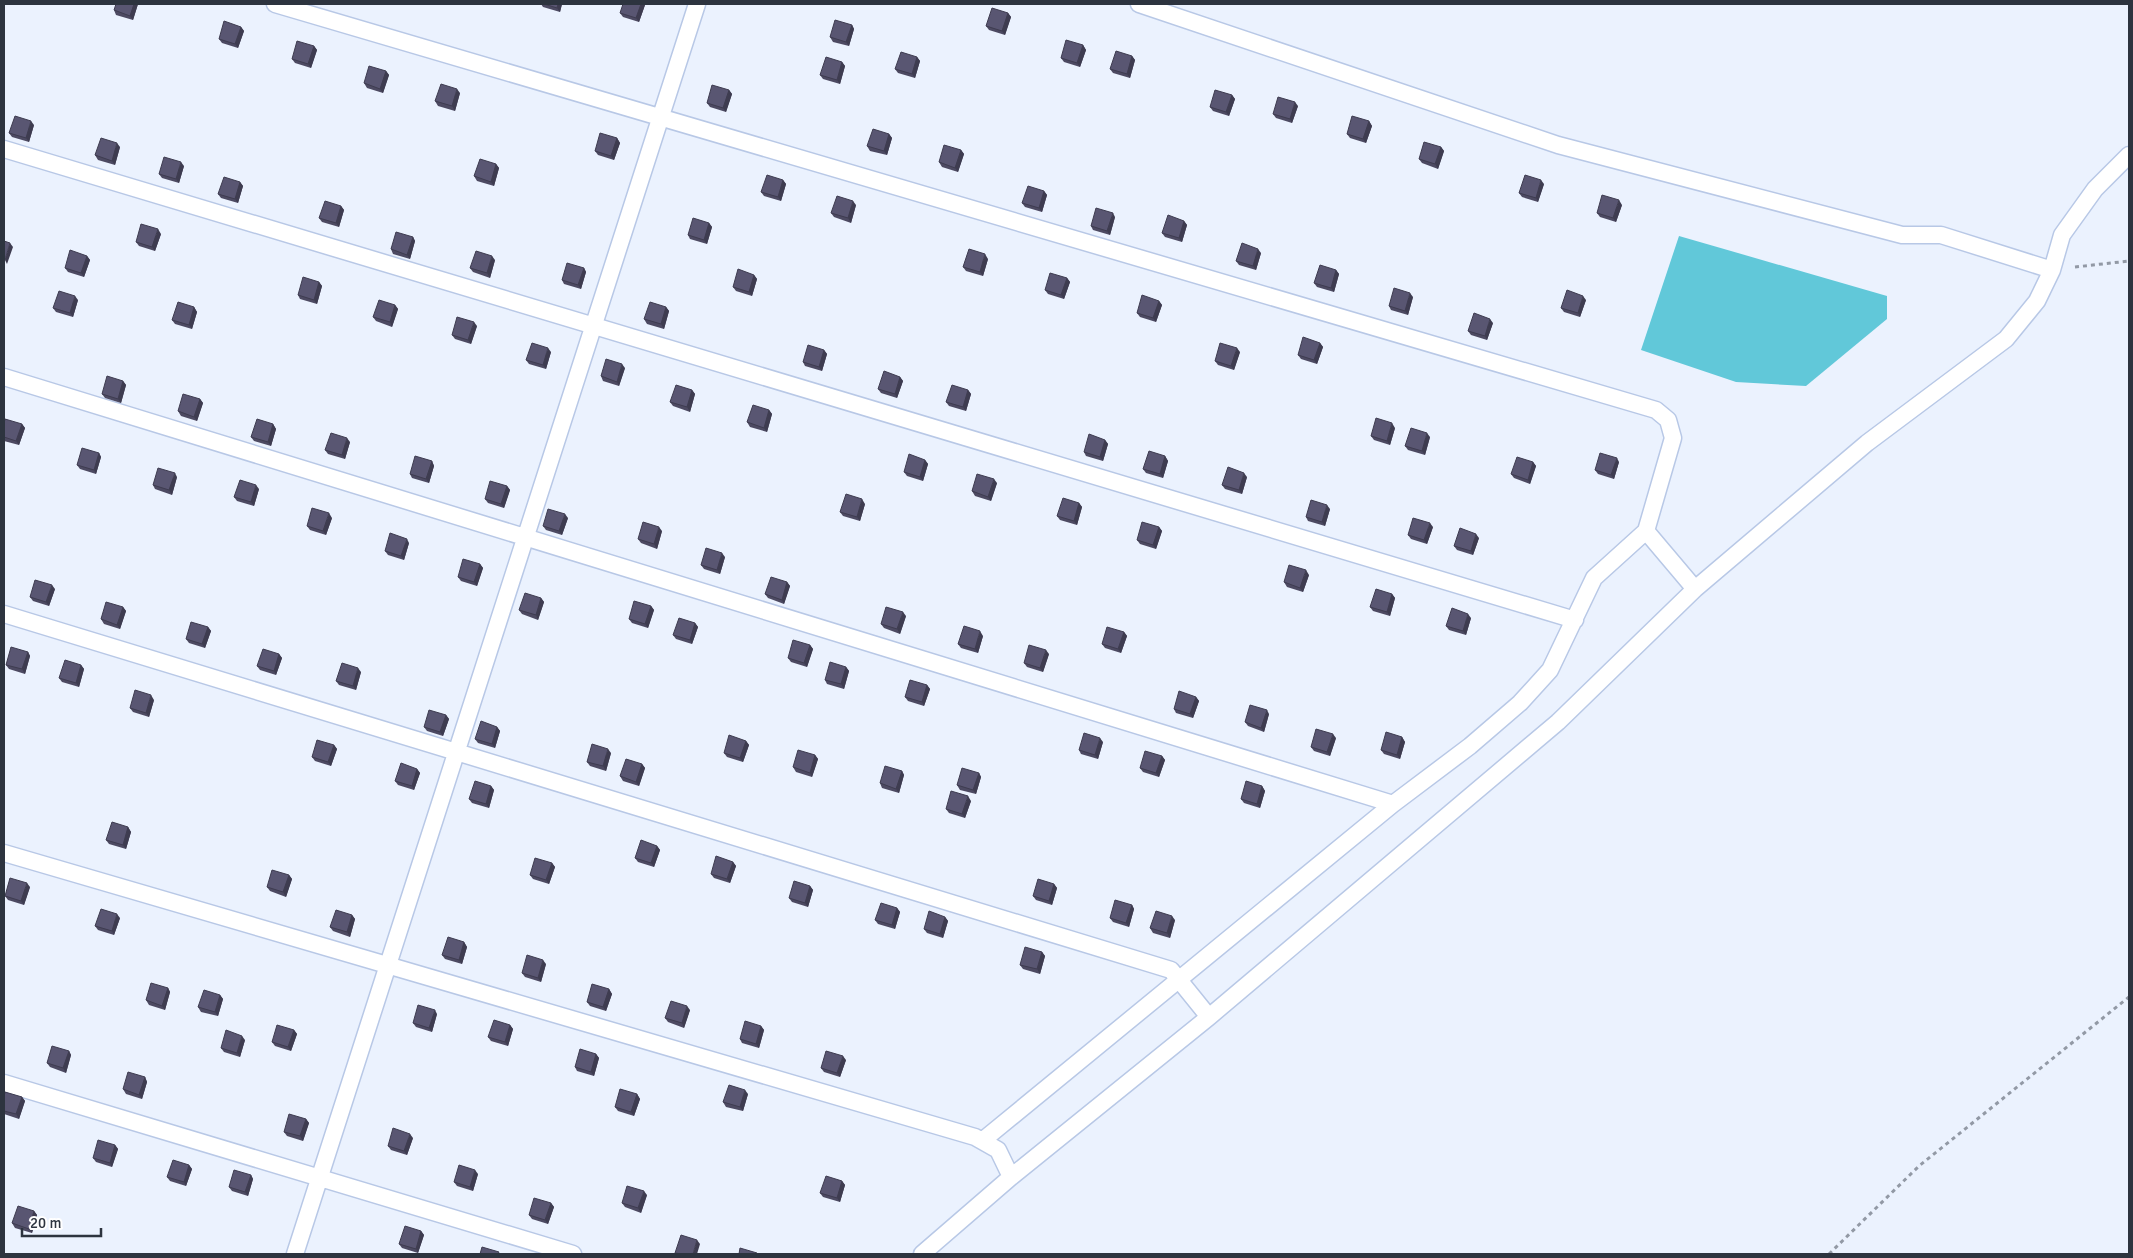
<svg xmlns="http://www.w3.org/2000/svg" width="2133" height="1258" font-family="Signika,sans-serif">
<style>
.water{fill:#61c8d9}
.lines{fill:none;stroke-linecap:round;stroke-linejoin:round}
.lane-casing{stroke:#b8c8e6;stroke-width:19}
.path{stroke:#9299a5;stroke-width:3;stroke-dasharray:4 4;stroke-linecap:butt}
.lane{stroke:#fff;stroke-width:16}
.wall{fill:#4d4a62}
.shaded-wall{fill:#3e3c50}
.building{fill:#595672;stroke:#3e3c50}
</style>
<rect width="100%" height="100%" fill="#ebf2fe"/>
<!-- water -->
<path class="water" d="M 1679,236 L 1887,296 L 1887,319 L 1806,386 L 1736,382 L 1641,350 Z"/>
<g class="lines">
<!-- lane casing -->
<g class="lane-casing">
<path id="lane" d="M 275,4 L 1656,410 L 1668,420 L 1673,438 L 1646,531 L 1594,578 L 1550,670 L 1520,703 L 1470,746 L 1393,804 L 982,1141
M 1139,4 L 1558,145 L 1902,235 L 1941,235 L 2052,270
M 4,149 L 1575,620
M 4,377 L 1393,804
M 1646,531 L 1695,589
M 4,614 L 1171,970 L 1209,1017
M 4,853 L 975,1137 L 998,1150 L 1011,1177
M 4,1083 L 573,1254
M 295,1254 L 697,4
M 922,1254 L 1011,1177 L 1209,1017 L 1558,722 L 1695,589 L 1867,443 L 2006,339 L 2037,301 L 2052,270 L 2062,235 L 2095,189 L 2129,155"/>
</g>
<!-- path -->
<path class="path" d="M 2075,267 L 2129,261
M 1829,1254 L 1919,1166 L 2129,997"/>
<!-- lane -->
<use href="#lane" class="lane"/>
</g>
<!-- wall -->
<path class="wall" d="M 138,4 L 133,20 L 116,15 L 114,10 Z
M 541,4 L 562,4 L 560,12 L 543,7 Z
M 645,5 L 639,22 L 623,17 L 620,13 Z
M 1008,13 L 1011,17 L 1005,35 L 989,30 L 986,26 Z
M 852,25 L 854,29 L 849,46 L 833,42 L 830,37 Z
M 241,27 L 244,31 L 238,48 L 222,43 L 219,39 Z
M 1083,45 L 1086,50 L 1080,67 L 1064,62 L 1061,58 Z
M 314,46 L 317,50 L 311,68 L 295,63 L 292,59 Z
M 1132,56 L 1135,60 L 1130,78 L 1113,73 L 1110,69 Z
M 917,57 L 920,61 L 915,78 L 898,73 L 895,69 Z
M 842,62 L 845,66 L 840,84 L 823,79 L 820,75 Z
M 386,71 L 389,75 L 383,93 L 367,88 L 364,83 Z
M 729,90 L 732,94 L 726,112 L 710,107 L 707,103 Z
M 460,93 L 455,111 L 438,106 L 435,101 Z
M 1232,95 L 1235,99 L 1229,116 L 1213,111 L 1210,107 Z
M 1298,106 L 1292,123 L 1276,118 L 1273,114 Z
M 1369,121 L 1372,126 L 1366,143 L 1350,138 L 1347,134 Z
M 34,125 L 29,142 L 12,137 L 9,133 Z
M 889,134 L 892,138 L 887,155 L 870,151 L 867,146 Z
M 617,138 L 620,143 L 614,160 L 598,155 L 595,151 Z
M 120,147 L 115,165 L 98,160 L 95,155 Z
M 1441,147 L 1444,151 L 1438,169 L 1422,163 L 1419,159 Z
M 961,150 L 964,154 L 958,172 L 942,167 L 939,162 Z
M 496,164 L 499,168 L 494,186 L 477,181 L 474,176 Z
M 184,166 L 179,183 L 162,178 L 159,174 Z
M 783,180 L 786,184 L 781,201 L 764,196 L 761,192 Z
M 240,182 L 243,186 L 238,203 L 221,198 L 218,194 Z
M 1544,184 L 1538,202 L 1522,197 L 1519,193 Z
M 1044,191 L 1047,195 L 1042,212 L 1025,207 L 1022,203 Z
M 856,205 L 851,223 L 834,217 L 831,213 Z
M 1622,205 L 1616,222 L 1600,217 L 1597,213 Z
M 341,206 L 344,210 L 339,227 L 322,222 L 319,218 Z
M 1115,217 L 1110,235 L 1093,230 L 1091,226 Z
M 1184,221 L 1187,225 L 1182,242 L 1165,237 L 1162,233 Z
M 709,223 L 712,227 L 707,244 L 690,239 L 688,235 Z
M 161,234 L 155,251 L 139,246 L 136,242 Z
M 413,237 L 415,241 L 410,259 L 393,254 L 391,249 Z
M 1261,253 L 1256,270 L 1239,265 L 1236,261 Z
M 87,256 L 90,260 L 84,277 L 68,272 L 65,268 Z
M 988,259 L 983,276 L 966,271 L 963,267 Z
M 495,260 L 490,278 L 473,272 L 470,268 Z
M 584,268 L 586,272 L 581,289 L 564,284 L 562,280 Z
M 1336,270 L 1339,274 L 1334,292 L 1317,287 L 1314,283 Z
M 754,275 L 757,279 L 752,296 L 736,291 L 733,287 Z
M 1067,278 L 1070,282 L 1064,299 L 1048,294 L 1045,290 Z
M 319,282 L 322,286 L 317,304 L 300,299 L 298,295 Z
M 1413,297 L 1408,315 L 1391,310 L 1389,306 Z
M 78,300 L 73,317 L 56,312 L 53,308 Z
M 1586,300 L 1580,317 L 1564,312 L 1561,308 Z
M 1159,301 L 1162,305 L 1156,322 L 1140,317 L 1137,313 Z
M 395,305 L 398,309 L 392,327 L 376,321 L 373,317 Z
M 194,307 L 197,312 L 192,329 L 175,324 L 172,320 Z
M 666,307 L 669,311 L 664,329 L 647,324 L 644,319 Z
M 1493,323 L 1487,340 L 1471,335 L 1468,331 Z
M 477,326 L 471,344 L 455,339 L 452,335 Z
M 1320,343 L 1323,347 L 1317,364 L 1301,359 L 1298,355 Z
M 824,350 L 827,354 L 822,371 L 805,366 L 803,362 Z
M 551,352 L 546,369 L 529,364 L 526,360 Z
M 1240,352 L 1234,370 L 1218,365 L 1215,361 Z
M 625,368 L 619,386 L 603,381 L 601,376 Z
M 900,377 L 903,381 L 897,398 L 881,393 L 878,389 Z
M 123,381 L 126,385 L 121,403 L 105,398 L 102,394 Z
M 692,390 L 695,394 L 690,412 L 673,406 L 670,402 Z
M 968,390 L 971,394 L 966,411 L 949,406 L 946,402 Z
M 200,399 L 203,403 L 197,421 L 181,416 L 178,411 Z
M 769,410 L 772,414 L 767,432 L 750,427 L 747,422 Z
M 4,424 L 22,424 L 25,428 L 19,445 L 4,441 Z
M 273,424 L 276,429 L 271,446 L 254,441 L 251,437 Z
M 1395,428 L 1390,445 L 1374,440 L 1371,436 Z
M 1430,437 L 1425,455 L 1408,450 L 1405,446 Z
M 1105,440 L 1108,444 L 1103,461 L 1086,456 L 1084,452 Z
M 350,442 L 345,459 L 328,454 L 325,450 Z
M 99,453 L 101,457 L 96,474 L 80,469 L 77,465 Z
M 1165,456 L 1168,461 L 1163,478 L 1146,473 L 1143,469 Z
M 925,460 L 928,464 L 923,481 L 907,476 L 904,472 Z
M 432,461 L 434,466 L 429,483 L 412,478 L 410,474 Z
M 1533,462 L 1536,466 L 1530,484 L 1514,478 L 1511,474 Z
M 1619,462 L 1614,479 L 1598,474 L 1595,470 Z
M 177,477 L 172,495 L 155,489 L 153,485 Z
M 1247,477 L 1242,494 L 1225,489 L 1222,485 Z
M 997,483 L 991,501 L 975,496 L 972,491 Z
M 507,486 L 510,490 L 504,508 L 488,503 L 485,499 Z
M 259,489 L 254,506 L 237,501 L 234,497 Z
M 1079,503 L 1082,507 L 1077,525 L 1060,520 L 1057,516 Z
M 865,504 L 860,521 L 843,516 L 840,512 Z
M 1330,509 L 1325,526 L 1308,521 L 1306,517 Z
M 332,518 L 326,535 L 310,530 L 307,526 Z
M 568,518 L 562,535 L 546,530 L 543,526 Z
M 1159,527 L 1162,531 L 1156,549 L 1140,544 L 1137,540 Z
M 1433,527 L 1427,544 L 1411,539 L 1408,535 Z
M 662,531 L 657,549 L 641,543 L 638,539 Z
M 1479,538 L 1473,555 L 1457,550 L 1454,546 Z
M 409,543 L 404,560 L 388,555 L 385,551 Z
M 725,557 L 720,574 L 704,569 L 701,565 Z
M 480,564 L 483,568 L 477,586 L 461,581 L 458,577 Z
M 1309,575 L 1303,592 L 1287,587 L 1284,582 Z
M 787,582 L 790,586 L 784,604 L 768,598 L 765,594 Z
M 55,589 L 49,606 L 33,601 L 30,597 Z
M 1392,594 L 1395,598 L 1390,616 L 1373,611 L 1370,607 Z
M 541,598 L 544,602 L 538,620 L 522,614 L 519,610 Z
M 651,606 L 654,610 L 648,628 L 632,623 L 629,619 Z
M 123,607 L 126,611 L 120,629 L 104,624 L 101,619 Z
M 906,616 L 900,634 L 884,628 L 881,624 Z
M 1471,618 L 1466,635 L 1449,630 L 1446,626 Z
M 695,623 L 698,627 L 692,644 L 676,639 L 673,635 Z
M 208,627 L 211,631 L 205,648 L 189,643 L 186,639 Z
M 1124,632 L 1127,636 L 1121,653 L 1105,648 L 1102,644 Z
M 983,636 L 978,653 L 961,648 L 958,644 Z
M 810,645 L 813,649 L 807,667 L 791,662 L 788,658 Z
M 28,652 L 30,656 L 25,674 L 9,669 L 6,665 Z
M 279,654 L 282,658 L 276,675 L 260,670 L 257,666 Z
M 1049,654 L 1043,672 L 1027,667 L 1024,663 Z
M 81,665 L 84,669 L 79,687 L 62,682 L 59,678 Z
M 846,667 L 849,671 L 844,689 L 827,684 L 825,680 Z
M 361,672 L 356,690 L 339,685 L 336,681 Z
M 927,685 L 930,689 L 924,706 L 908,701 L 905,697 Z
M 1196,697 L 1199,701 L 1193,718 L 1176,713 L 1174,709 Z
M 154,700 L 149,717 L 133,712 L 130,708 Z
M 1269,714 L 1264,732 L 1248,726 L 1245,722 Z
M 446,715 L 449,719 L 443,736 L 427,731 L 424,727 Z
M 497,727 L 500,731 L 495,748 L 478,743 L 475,739 Z
M 1402,737 L 1405,742 L 1400,759 L 1384,754 L 1381,750 Z
M 1336,738 L 1330,756 L 1314,751 L 1311,747 Z
M 746,741 L 749,745 L 743,762 L 727,757 L 724,753 Z
M 1103,742 L 1098,759 L 1081,754 L 1079,750 Z
M 334,745 L 337,749 L 331,766 L 315,761 L 312,757 Z
M 611,753 L 606,771 L 590,766 L 587,762 Z
M 815,755 L 818,759 L 812,777 L 796,772 L 793,767 Z
M 1162,756 L 1165,760 L 1159,777 L 1143,772 L 1140,768 Z
M 642,764 L 645,768 L 639,786 L 623,781 L 620,776 Z
M 417,769 L 420,773 L 414,790 L 398,785 L 395,781 Z
M 902,771 L 904,775 L 899,793 L 882,788 L 880,783 Z
M 979,773 L 981,777 L 976,794 L 960,790 L 957,785 Z
M 491,786 L 494,790 L 489,808 L 472,803 L 469,799 Z
M 1262,786 L 1265,791 L 1260,808 L 1244,803 L 1241,799 Z
M 971,801 L 965,818 L 949,813 L 946,809 Z
M 128,827 L 131,832 L 126,849 L 109,844 L 106,840 Z
M 657,846 L 660,850 L 654,867 L 638,862 L 635,858 Z
M 733,862 L 736,866 L 730,883 L 714,878 L 711,874 Z
M 552,863 L 555,867 L 549,884 L 533,879 L 530,875 Z
M 289,875 L 292,879 L 286,897 L 270,891 L 267,887 Z
M 1054,884 L 1057,888 L 1052,905 L 1036,900 L 1033,896 Z
M 810,886 L 813,890 L 808,907 L 792,902 L 789,898 Z
M 30,887 L 24,905 L 8,900 L 5,896 Z
M 1132,905 L 1134,909 L 1129,927 L 1113,922 L 1110,918 Z
M 897,908 L 900,912 L 895,929 L 878,924 L 875,920 Z
M 352,915 L 355,919 L 350,937 L 333,931 L 330,927 Z
M 945,917 L 948,921 L 943,938 L 927,933 L 924,929 Z
M 120,918 L 114,935 L 98,930 L 95,926 Z
M 1175,920 L 1170,938 L 1153,933 L 1150,928 Z
M 464,942 L 467,947 L 462,964 L 445,959 L 442,955 Z
M 1042,952 L 1045,956 L 1040,974 L 1023,969 L 1020,965 Z
M 546,964 L 541,982 L 525,977 L 522,973 Z
M 168,988 L 170,992 L 165,1010 L 149,1005 L 146,1000 Z
M 609,989 L 612,994 L 606,1011 L 590,1006 L 587,1002 Z
M 220,995 L 223,999 L 218,1016 L 201,1012 L 198,1007 Z
M 690,1010 L 684,1028 L 668,1022 L 665,1018 Z
M 437,1014 L 432,1032 L 416,1027 L 413,1023 Z
M 510,1025 L 513,1029 L 508,1046 L 491,1041 L 488,1037 Z
M 761,1026 L 764,1030 L 759,1048 L 742,1043 L 740,1039 Z
M 294,1030 L 297,1034 L 291,1051 L 275,1046 L 272,1042 Z
M 245,1040 L 240,1057 L 224,1052 L 221,1048 Z
M 69,1051 L 71,1055 L 66,1073 L 50,1067 L 47,1063 Z
M 596,1054 L 599,1058 L 594,1076 L 577,1071 L 575,1067 Z
M 846,1060 L 840,1077 L 824,1072 L 821,1068 Z
M 145,1077 L 147,1082 L 142,1099 L 126,1094 L 123,1089 Z
M 637,1094 L 640,1099 L 634,1116 L 618,1111 L 615,1107 Z
M 748,1094 L 743,1111 L 726,1107 L 723,1102 Z
M 4,1097 L 22,1097 L 25,1101 L 19,1119 L 4,1114 Z
M 306,1119 L 309,1123 L 303,1141 L 287,1136 L 284,1132 Z
M 413,1138 L 407,1155 L 391,1150 L 388,1146 Z
M 115,1145 L 118,1149 L 112,1167 L 96,1162 L 93,1158 Z
M 189,1165 L 192,1169 L 186,1186 L 170,1181 L 167,1177 Z
M 478,1174 L 473,1191 L 457,1186 L 454,1182 Z
M 251,1175 L 253,1179 L 248,1196 L 232,1191 L 229,1187 Z
M 842,1181 L 845,1185 L 840,1202 L 823,1197 L 820,1193 Z
M 647,1195 L 641,1213 L 625,1207 L 622,1203 Z
M 551,1203 L 554,1207 L 548,1224 L 532,1219 L 529,1215 Z
M 34,1211 L 37,1215 L 32,1233 L 15,1228 L 12,1223 Z
M 421,1231 L 424,1235 L 418,1253 L 402,1248 L 399,1244 Z"/>
<!-- shaded-wall -->
<path class="shaded-wall" d="M 134,4 L 138,4 L 133,20 L 130,16 Z
M 558,4 L 562,4 L 560,12 L 557,8 Z
M 641,4 L 644,4 L 645,5 L 639,22 L 636,18 Z
M 1008,13 L 1011,17 L 1005,35 L 1002,31 Z
M 852,25 L 854,29 L 849,46 L 846,42 Z
M 241,27 L 244,31 L 238,48 L 235,44 Z
M 1083,45 L 1086,50 L 1080,67 L 1077,63 Z
M 314,46 L 317,50 L 311,68 L 308,64 Z
M 1132,56 L 1135,60 L 1130,78 L 1127,74 Z
M 917,57 L 920,61 L 915,78 L 912,74 Z
M 842,62 L 845,66 L 840,84 L 837,80 Z
M 386,71 L 389,75 L 383,93 L 380,89 Z
M 457,89 L 460,93 L 455,111 L 452,106 Z
M 729,90 L 732,94 L 726,112 L 723,108 Z
M 1232,95 L 1235,99 L 1229,116 L 1226,112 Z
M 1295,102 L 1298,106 L 1292,123 L 1290,119 Z
M 31,121 L 34,125 L 29,142 L 26,138 Z
M 1369,121 L 1372,126 L 1366,143 L 1363,139 Z
M 889,134 L 892,138 L 887,155 L 884,151 Z
M 617,138 L 620,143 L 614,160 L 611,156 Z
M 117,143 L 120,147 L 115,165 L 112,161 Z
M 1441,147 L 1444,151 L 1438,169 L 1435,164 Z
M 961,150 L 964,154 L 958,172 L 955,168 Z
M 181,162 L 184,166 L 179,183 L 176,179 Z
M 496,164 L 499,168 L 494,186 L 491,182 Z
M 783,180 L 786,184 L 781,201 L 778,197 Z
M 1541,180 L 1544,184 L 1538,202 L 1536,198 Z
M 240,182 L 243,186 L 238,203 L 235,199 Z
M 1044,191 L 1047,195 L 1042,212 L 1039,208 Z
M 1619,200 L 1622,205 L 1616,222 L 1613,218 Z
M 853,201 L 856,205 L 851,223 L 848,218 Z
M 341,206 L 344,210 L 339,227 L 336,223 Z
M 1113,213 L 1115,217 L 1110,235 L 1107,231 Z
M 1184,221 L 1187,225 L 1182,242 L 1179,238 Z
M 709,223 L 712,227 L 707,244 L 704,240 Z
M 158,229 L 161,234 L 155,251 L 152,247 Z
M 413,237 L 415,241 L 410,259 L 407,255 Z
M 10,243 L 13,247 L 7,264 L 5,260 Z
M 1258,249 L 1261,253 L 1256,270 L 1253,266 Z
M 985,254 L 988,259 L 983,276 L 980,272 Z
M 87,256 L 90,260 L 84,277 L 81,273 Z
M 492,256 L 495,260 L 490,278 L 487,273 Z
M 584,268 L 586,272 L 581,289 L 578,285 Z
M 1336,270 L 1339,274 L 1334,292 L 1331,288 Z
M 754,275 L 757,279 L 752,296 L 749,292 Z
M 1067,278 L 1070,282 L 1064,299 L 1061,295 Z
M 319,282 L 322,286 L 317,304 L 314,300 Z
M 1410,293 L 1413,297 L 1408,315 L 1405,311 Z
M 75,296 L 78,300 L 73,317 L 70,313 Z
M 1583,296 L 1586,300 L 1580,317 L 1578,313 Z
M 1159,301 L 1162,305 L 1156,322 L 1153,318 Z
M 395,305 L 398,309 L 392,327 L 390,322 Z
M 194,307 L 197,312 L 192,329 L 189,325 Z
M 666,307 L 669,311 L 664,329 L 661,324 Z
M 1490,319 L 1493,323 L 1487,340 L 1485,336 Z
M 474,322 L 477,326 L 471,344 L 468,340 Z
M 1320,343 L 1323,347 L 1317,364 L 1314,360 Z
M 548,348 L 551,352 L 546,369 L 543,365 Z
M 1237,348 L 1240,352 L 1234,370 L 1231,366 Z
M 824,350 L 827,354 L 822,371 L 819,367 Z
M 622,364 L 625,368 L 619,386 L 617,382 Z
M 900,377 L 903,381 L 897,398 L 895,394 Z
M 123,381 L 126,385 L 121,403 L 118,399 Z
M 692,390 L 695,394 L 690,412 L 687,407 Z
M 968,390 L 971,394 L 966,411 L 963,407 Z
M 200,399 L 203,403 L 197,421 L 194,417 Z
M 769,410 L 772,414 L 767,432 L 764,428 Z
M 1392,423 L 1395,428 L 1390,445 L 1387,441 Z
M 22,424 L 25,428 L 19,445 L 16,441 Z
M 273,424 L 276,429 L 271,446 L 268,442 Z
M 1427,433 L 1430,437 L 1425,455 L 1422,451 Z
M 347,438 L 350,442 L 345,459 L 342,455 Z
M 1105,440 L 1108,444 L 1103,461 L 1100,457 Z
M 99,453 L 101,457 L 96,474 L 94,470 Z
M 1165,456 L 1168,461 L 1163,478 L 1160,474 Z
M 1617,458 L 1619,462 L 1614,479 L 1611,475 Z
M 925,460 L 928,464 L 923,481 L 920,477 Z
M 432,461 L 434,466 L 429,483 L 426,479 Z
M 1533,462 L 1536,466 L 1530,484 L 1528,480 Z
M 175,473 L 177,477 L 172,495 L 169,490 Z
M 1244,473 L 1247,477 L 1242,494 L 1239,490 Z
M 994,479 L 997,483 L 991,501 L 988,497 Z
M 256,485 L 259,489 L 254,506 L 251,502 Z
M 507,486 L 510,490 L 504,508 L 501,504 Z
M 862,499 L 865,504 L 860,521 L 857,517 Z
M 1079,503 L 1082,507 L 1077,525 L 1074,521 Z
M 1327,505 L 1330,509 L 1325,526 L 1322,522 Z
M 329,513 L 332,518 L 326,535 L 323,531 Z
M 565,514 L 568,518 L 562,535 L 559,531 Z
M 1430,523 L 1433,527 L 1427,544 L 1424,540 Z
M 659,527 L 662,531 L 657,549 L 654,544 Z
M 1159,527 L 1162,531 L 1156,549 L 1153,545 Z
M 1476,534 L 1479,538 L 1473,555 L 1471,551 Z
M 407,539 L 409,543 L 404,560 L 401,556 Z
M 722,553 L 725,557 L 720,574 L 717,570 Z
M 480,564 L 483,568 L 477,586 L 474,582 Z
M 1306,570 L 1309,575 L 1303,592 L 1300,588 Z
M 787,582 L 790,586 L 784,604 L 782,600 Z
M 52,585 L 55,589 L 49,606 L 46,602 Z
M 1392,594 L 1395,598 L 1390,616 L 1387,612 Z
M 541,598 L 544,602 L 538,620 L 536,615 Z
M 651,606 L 654,610 L 648,628 L 645,624 Z
M 123,607 L 126,611 L 120,629 L 117,625 Z
M 903,612 L 906,616 L 900,634 L 897,629 Z
M 1468,614 L 1471,618 L 1466,635 L 1463,631 Z
M 695,623 L 698,627 L 692,644 L 690,640 Z
M 208,627 L 211,631 L 205,648 L 202,644 Z
M 980,631 L 983,636 L 978,653 L 975,649 Z
M 1124,632 L 1127,636 L 1121,653 L 1118,649 Z
M 810,645 L 813,649 L 807,667 L 804,663 Z
M 1046,650 L 1049,654 L 1043,672 L 1040,668 Z
M 28,652 L 30,656 L 25,674 L 22,669 Z
M 279,654 L 282,658 L 276,675 L 274,671 Z
M 81,665 L 84,669 L 79,687 L 76,683 Z
M 846,667 L 849,671 L 844,689 L 841,684 Z
M 358,668 L 361,672 L 356,690 L 353,686 Z
M 927,685 L 930,689 L 924,706 L 922,702 Z
M 151,695 L 154,700 L 149,717 L 146,713 Z
M 1196,697 L 1199,701 L 1193,718 L 1190,714 Z
M 1267,710 L 1269,714 L 1264,732 L 1261,728 Z
M 446,715 L 449,719 L 443,736 L 440,732 Z
M 497,727 L 500,731 L 495,748 L 492,744 Z
M 1333,734 L 1336,738 L 1330,756 L 1327,752 Z
M 1402,737 L 1405,742 L 1400,759 L 1397,755 Z
M 1100,738 L 1103,742 L 1098,759 L 1095,755 Z
M 746,741 L 749,745 L 743,762 L 740,758 Z
M 334,745 L 337,749 L 331,766 L 328,762 Z
M 608,749 L 611,753 L 606,771 L 603,766 Z
M 815,755 L 818,759 L 812,777 L 810,773 Z
M 1162,756 L 1165,760 L 1159,777 L 1156,773 Z
M 642,764 L 645,768 L 639,786 L 636,782 Z
M 417,769 L 420,773 L 414,790 L 412,786 Z
M 902,771 L 904,775 L 899,793 L 896,789 Z
M 979,773 L 981,777 L 976,794 L 973,790 Z
M 491,786 L 494,790 L 489,808 L 486,804 Z
M 1262,786 L 1265,791 L 1260,808 L 1257,804 Z
M 968,796 L 971,801 L 965,818 L 962,814 Z
M 128,827 L 131,832 L 126,849 L 123,845 Z
M 657,846 L 660,850 L 654,867 L 651,863 Z
M 733,862 L 736,866 L 730,883 L 727,879 Z
M 552,863 L 555,867 L 549,884 L 546,880 Z
M 289,875 L 292,879 L 286,897 L 283,892 Z
M 27,883 L 30,887 L 24,905 L 21,901 Z
M 1054,884 L 1057,888 L 1052,905 L 1049,901 Z
M 810,886 L 813,890 L 808,907 L 805,903 Z
M 1132,905 L 1134,909 L 1129,927 L 1126,923 Z
M 897,908 L 900,912 L 895,929 L 892,925 Z
M 117,914 L 120,918 L 114,935 L 112,931 Z
M 352,915 L 355,919 L 350,937 L 347,932 Z
M 1172,916 L 1175,920 L 1170,938 L 1167,933 Z
M 945,917 L 948,921 L 943,938 L 940,934 Z
M 464,942 L 467,947 L 462,964 L 459,960 Z
M 1042,952 L 1045,956 L 1040,974 L 1037,969 Z
M 543,960 L 546,964 L 541,982 L 538,978 Z
M 168,988 L 170,992 L 165,1010 L 162,1006 Z
M 609,989 L 612,994 L 606,1011 L 603,1007 Z
M 220,995 L 223,999 L 218,1016 L 215,1012 Z
M 687,1006 L 690,1010 L 684,1028 L 682,1023 Z
M 435,1010 L 437,1014 L 432,1032 L 429,1028 Z
M 510,1025 L 513,1029 L 508,1046 L 505,1042 Z
M 761,1026 L 764,1030 L 759,1048 L 756,1044 Z
M 294,1030 L 297,1034 L 291,1051 L 288,1047 Z
M 242,1036 L 245,1040 L 240,1057 L 237,1053 Z
M 69,1051 L 71,1055 L 66,1073 L 63,1068 Z
M 596,1054 L 599,1058 L 594,1076 L 591,1072 Z
M 843,1056 L 846,1060 L 840,1077 L 837,1073 Z
M 145,1077 L 147,1082 L 142,1099 L 139,1095 Z
M 745,1090 L 748,1094 L 743,1111 L 740,1107 Z
M 637,1094 L 640,1099 L 634,1116 L 631,1112 Z
M 22,1097 L 25,1101 L 19,1119 L 16,1114 Z
M 306,1119 L 309,1123 L 303,1141 L 300,1136 Z
M 410,1134 L 413,1138 L 407,1155 L 404,1151 Z
M 115,1145 L 118,1149 L 112,1167 L 110,1163 Z
M 189,1165 L 192,1169 L 186,1186 L 184,1182 Z
M 475,1170 L 478,1174 L 473,1191 L 470,1187 Z
M 251,1175 L 253,1179 L 248,1196 L 245,1192 Z
M 842,1181 L 845,1185 L 840,1202 L 837,1198 Z
M 644,1191 L 647,1195 L 641,1213 L 638,1208 Z
M 551,1203 L 554,1207 L 548,1224 L 545,1220 Z
M 34,1211 L 37,1215 L 32,1233 L 29,1229 Z
M 421,1231 L 424,1235 L 418,1253 L 416,1249 Z
M 697,1240 L 700,1244 L 697,1254 L 693,1254 Z"/>
<!-- building -->
<path class="building" d="M 116,4 L 134,4 L 130,16 L 114,10 Z
M 544,4 L 558,4 L 557,8 Z
M 623,4 L 641,4 L 636,18 L 620,13 Z
M 992,8 L 1008,13 L 1002,31 L 986,26 Z
M 835,20 L 852,25 L 846,42 L 830,37 Z
M 224,21 L 241,27 L 235,44 L 219,39 Z
M 1066,40 L 1083,45 L 1077,63 L 1061,58 Z
M 297,41 L 314,46 L 308,64 L 292,59 Z
M 1116,51 L 1132,56 L 1127,74 L 1110,69 Z
M 901,52 L 917,57 L 912,74 L 895,69 Z
M 826,57 L 842,62 L 837,80 L 820,75 Z
M 369,66 L 386,71 L 380,89 L 364,83 Z
M 441,84 L 457,89 L 452,106 L 435,101 Z
M 712,85 L 729,90 L 723,108 L 707,103 Z
M 1215,90 L 1232,95 L 1226,112 L 1210,107 Z
M 1278,97 L 1295,102 L 1290,119 L 1273,114 Z
M 15,116 L 31,121 L 26,138 L 9,133 Z
M 1352,116 L 1369,121 L 1363,139 L 1347,134 Z
M 873,129 L 889,134 L 884,151 L 867,146 Z
M 600,133 L 617,138 L 611,156 L 595,151 Z
M 101,138 L 117,143 L 112,161 L 95,155 Z
M 1424,142 L 1441,147 L 1435,164 L 1419,159 Z
M 944,145 L 961,150 L 955,168 L 939,162 Z
M 164,157 L 181,162 L 176,179 L 159,174 Z
M 480,159 L 496,164 L 491,182 L 474,176 Z
M 767,175 L 783,180 L 778,197 L 761,192 Z
M 1525,175 L 1541,180 L 1536,198 L 1519,193 Z
M 224,177 L 240,182 L 235,199 L 218,194 Z
M 1028,186 L 1044,191 L 1039,208 L 1022,203 Z
M 1602,195 L 1619,200 L 1613,218 L 1597,213 Z
M 837,196 L 853,201 L 848,218 L 831,213 Z
M 325,201 L 341,206 L 336,223 L 319,218 Z
M 1096,208 L 1113,213 L 1107,231 L 1091,226 Z
M 1168,215 L 1184,221 L 1179,238 L 1162,233 Z
M 693,218 L 709,223 L 704,240 L 688,235 Z
M 141,224 L 158,229 L 152,247 L 136,242 Z
M 396,232 L 413,237 L 407,255 L 391,249 Z
M 4,241 L 10,243 L 5,260 L 4,260 Z
M 1242,243 L 1258,249 L 1253,266 L 1236,261 Z
M 969,249 L 985,254 L 980,272 L 963,267 Z
M 70,250 L 87,256 L 81,273 L 65,268 Z
M 476,251 L 492,256 L 487,273 L 470,268 Z
M 567,263 L 584,268 L 578,285 L 562,280 Z
M 1320,265 L 1336,270 L 1331,288 L 1314,283 Z
M 738,269 L 754,275 L 749,292 L 733,287 Z
M 1050,273 L 1067,278 L 1061,295 L 1045,290 Z
M 303,277 L 319,282 L 314,300 L 298,295 Z
M 1394,288 L 1410,293 L 1405,311 L 1389,306 Z
M 1567,290 L 1583,296 L 1578,313 L 1561,308 Z
M 59,291 L 75,296 L 70,313 L 53,308 Z
M 1142,295 L 1159,301 L 1153,318 L 1137,313 Z
M 379,300 L 395,305 L 390,322 L 373,317 Z
M 178,302 L 194,307 L 189,325 L 172,320 Z
M 650,302 L 666,307 L 661,324 L 644,319 Z
M 1474,313 L 1490,319 L 1485,336 L 1468,331 Z
M 457,317 L 474,322 L 468,340 L 452,335 Z
M 1303,337 L 1320,343 L 1314,360 L 1298,355 Z
M 532,343 L 548,348 L 543,365 L 526,360 Z
M 1220,343 L 1237,348 L 1231,366 L 1215,361 Z
M 808,345 L 824,350 L 819,367 L 803,362 Z
M 606,359 L 622,364 L 617,382 L 601,376 Z
M 884,371 L 900,377 L 895,394 L 878,389 Z
M 107,376 L 123,381 L 118,399 L 102,394 Z
M 676,385 L 692,390 L 687,407 L 670,402 Z
M 952,385 L 968,390 L 963,407 L 946,402 Z
M 183,394 L 200,399 L 194,417 L 178,411 Z
M 753,405 L 769,410 L 764,428 L 747,422 Z
M 1376,418 L 1392,423 L 1387,441 L 1371,436 Z
M 5,419 L 22,424 L 16,441 L 4,437 L 4,424 Z
M 257,419 L 273,424 L 268,442 L 251,437 Z
M 1411,428 L 1427,433 L 1422,451 L 1405,446 Z
M 331,433 L 347,438 L 342,455 L 325,450 Z
M 1089,434 L 1105,440 L 1100,457 L 1084,452 Z
M 82,448 L 99,453 L 94,470 L 77,465 Z
M 1149,451 L 1165,456 L 1160,474 L 1143,469 Z
M 1600,453 L 1617,458 L 1611,475 L 1595,470 Z
M 909,454 L 925,460 L 920,477 L 904,472 Z
M 415,456 L 432,461 L 426,479 L 410,474 Z
M 1517,457 L 1533,462 L 1528,480 L 1511,474 Z
M 1228,467 L 1244,473 L 1239,490 L 1222,485 Z
M 158,468 L 175,473 L 169,490 L 153,485 Z
M 977,474 L 994,479 L 988,497 L 972,491 Z
M 240,480 L 256,485 L 251,502 L 234,497 Z
M 490,481 L 507,486 L 501,504 L 485,499 Z
M 846,494 L 862,499 L 857,517 L 840,512 Z
M 1063,498 L 1079,503 L 1074,521 L 1057,516 Z
M 1311,500 L 1327,505 L 1322,522 L 1306,517 Z
M 312,508 L 329,513 L 323,531 L 307,526 Z
M 548,509 L 565,514 L 559,531 L 543,526 Z
M 1413,518 L 1430,523 L 1424,540 L 1408,535 Z
M 643,522 L 659,527 L 654,544 L 638,539 Z
M 1142,522 L 1159,527 L 1153,545 L 1137,540 Z
M 1460,528 L 1476,534 L 1471,551 L 1454,546 Z
M 390,533 L 407,539 L 401,556 L 385,551 Z
M 706,548 L 722,553 L 717,570 L 701,565 Z
M 463,559 L 480,564 L 474,582 L 458,577 Z
M 1289,565 L 1306,570 L 1300,588 L 1284,582 Z
M 771,577 L 787,582 L 782,600 L 765,594 Z
M 35,580 L 52,585 L 46,602 L 30,597 Z
M 1376,589 L 1392,594 L 1387,612 L 1370,607 Z
M 525,593 L 541,598 L 536,615 L 519,610 Z
M 634,601 L 651,606 L 645,624 L 629,619 Z
M 106,602 L 123,607 L 117,625 L 101,619 Z
M 886,607 L 903,612 L 897,629 L 881,624 Z
M 1452,608 L 1468,614 L 1463,631 L 1446,626 Z
M 679,618 L 695,623 L 690,640 L 673,635 Z
M 191,622 L 208,627 L 202,644 L 186,639 Z
M 964,626 L 980,631 L 975,649 L 958,644 Z
M 1107,627 L 1124,632 L 1118,649 L 1102,644 Z
M 793,640 L 810,645 L 804,663 L 788,658 Z
M 1029,645 L 1046,650 L 1040,668 L 1024,663 Z
M 11,647 L 28,652 L 22,669 L 6,665 Z
M 263,649 L 279,654 L 274,671 L 257,666 Z
M 65,660 L 81,665 L 76,683 L 59,678 Z
M 830,662 L 846,667 L 841,684 L 825,680 Z
M 342,663 L 358,668 L 353,686 L 336,681 Z
M 910,680 L 927,685 L 922,702 L 905,697 Z
M 135,690 L 151,695 L 146,713 L 130,708 Z
M 1179,691 L 1196,697 L 1190,714 L 1174,709 Z
M 1250,705 L 1267,710 L 1261,728 L 1245,722 Z
M 429,710 L 446,715 L 440,732 L 424,727 Z
M 481,721 L 497,727 L 492,744 L 475,739 Z
M 1316,729 L 1333,734 L 1327,752 L 1311,747 Z
M 1386,732 L 1402,737 L 1397,755 L 1381,750 Z
M 1084,733 L 1100,738 L 1095,755 L 1079,750 Z
M 729,735 L 746,741 L 740,758 L 724,753 Z
M 317,740 L 334,745 L 328,762 L 312,757 Z
M 592,744 L 608,749 L 603,766 L 587,762 Z
M 798,750 L 815,755 L 810,773 L 793,767 Z
M 1145,751 L 1162,756 L 1156,773 L 1140,768 Z
M 626,759 L 642,764 L 636,782 L 620,776 Z
M 401,763 L 417,769 L 412,786 L 395,781 Z
M 885,766 L 902,771 L 896,789 L 880,783 Z
M 962,768 L 979,773 L 973,790 L 957,785 Z
M 475,781 L 491,786 L 486,804 L 469,799 Z
M 1246,781 L 1262,786 L 1257,804 L 1241,799 Z
M 951,791 L 968,796 L 962,814 L 946,809 Z
M 112,822 L 128,827 L 123,845 L 106,840 Z
M 641,840 L 657,846 L 651,863 L 635,858 Z
M 716,856 L 733,862 L 727,879 L 711,874 Z
M 535,858 L 552,863 L 546,880 L 530,875 Z
M 272,870 L 289,875 L 283,892 L 267,887 Z
M 10,878 L 27,883 L 21,901 L 5,896 Z
M 1038,879 L 1054,884 L 1049,901 L 1033,896 Z
M 794,881 L 810,886 L 805,903 L 789,898 Z
M 1115,900 L 1132,905 L 1126,923 L 1110,918 Z
M 881,903 L 897,908 L 892,925 L 875,920 Z
M 101,909 L 117,914 L 112,931 L 95,926 Z
M 336,910 L 352,915 L 347,932 L 330,927 Z
M 929,911 L 945,917 L 940,934 L 924,929 Z
M 1156,911 L 1172,916 L 1167,933 L 1150,928 Z
M 448,937 L 464,942 L 459,960 L 442,955 Z
M 1025,947 L 1042,952 L 1037,969 L 1020,965 Z
M 527,955 L 543,960 L 538,978 L 522,973 Z
M 151,983 L 168,988 L 162,1006 L 146,1000 Z
M 592,984 L 609,989 L 603,1007 L 587,1002 Z
M 204,990 L 220,995 L 215,1012 L 198,1007 Z
M 671,1001 L 687,1006 L 682,1023 L 665,1018 Z
M 418,1005 L 435,1010 L 429,1028 L 413,1023 Z
M 494,1020 L 510,1025 L 505,1042 L 488,1037 Z
M 745,1021 L 761,1026 L 756,1044 L 740,1039 Z
M 277,1025 L 294,1030 L 288,1047 L 272,1042 Z
M 226,1030 L 242,1036 L 237,1053 L 221,1048 Z
M 52,1046 L 69,1051 L 63,1068 L 47,1063 Z
M 580,1049 L 596,1054 L 591,1072 L 575,1067 Z
M 826,1051 L 843,1056 L 837,1073 L 821,1068 Z
M 128,1072 L 145,1077 L 139,1095 L 123,1089 Z
M 729,1085 L 745,1090 L 740,1107 L 723,1102 Z
M 620,1089 L 637,1094 L 631,1112 L 615,1107 Z
M 5,1092 L 22,1097 L 16,1114 L 4,1111 L 4,1097 Z
M 289,1114 L 306,1119 L 300,1136 L 284,1132 Z
M 393,1128 L 410,1134 L 404,1151 L 388,1146 Z
M 98,1140 L 115,1145 L 110,1163 L 93,1158 Z
M 173,1160 L 189,1165 L 184,1182 L 167,1177 Z
M 459,1165 L 475,1170 L 470,1187 L 454,1182 Z
M 234,1170 L 251,1175 L 245,1192 L 229,1187 Z
M 826,1176 L 842,1181 L 837,1198 L 820,1193 Z
M 627,1186 L 644,1191 L 638,1208 L 622,1203 Z
M 534,1198 L 551,1203 L 545,1220 L 529,1215 Z
M 18,1206 L 34,1211 L 29,1229 L 12,1223 Z
M 405,1226 L 421,1231 L 416,1249 L 399,1244 Z
M 681,1235 L 697,1240 L 693,1254 L 681,1254 L 675,1253 Z
M 482,1247 L 499,1252 L 498,1254 L 480,1254 Z
M 740,1248 L 757,1253 L 757,1254 L 739,1254 Z"/>
<!-- border -->
<rect width="2133" height="1258" fill="none" stroke="#2d343f" stroke-width="10"/>
<!-- scale -->
<path d="M22 1228v8h79v-8" fill="none" stroke="#2d343f" stroke-width="2.5"/>
<text x="30" y="1228" font-size="15" fill="#2d343f" stroke="#ffffff" stroke-width="4" paint-order="stroke">20 m</text>
</svg>
